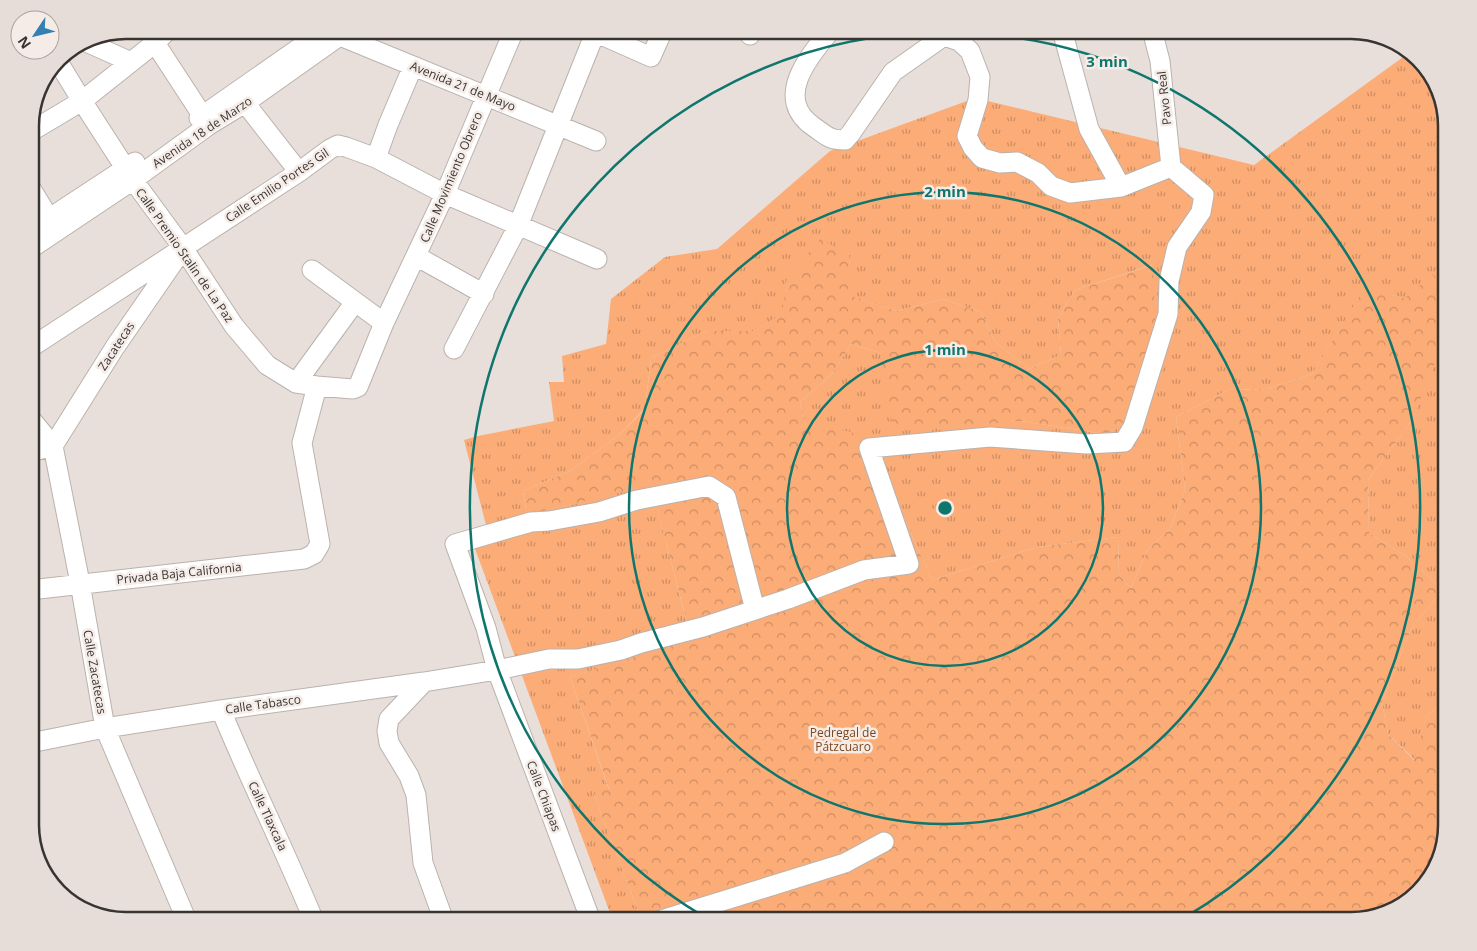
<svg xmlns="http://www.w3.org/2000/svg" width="1477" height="951" font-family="'Open Sans',sans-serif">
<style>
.grass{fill:url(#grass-tufts)}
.forest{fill:url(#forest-crowns)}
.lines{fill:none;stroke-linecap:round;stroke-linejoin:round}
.minor-casing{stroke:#bab2ad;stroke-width:21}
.minor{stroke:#fff;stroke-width:19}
.ring{fill:none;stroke:#0f766e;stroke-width:2.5}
.labels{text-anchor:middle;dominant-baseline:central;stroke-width:5;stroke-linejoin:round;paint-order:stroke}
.street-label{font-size:12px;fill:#373432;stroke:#f5ece7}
.park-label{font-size:12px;fill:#7c461e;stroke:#f5ece7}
.rim{fill:none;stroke:#373432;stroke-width:2.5}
.centre{fill:#0f766e;stroke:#f5ece7;stroke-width:2.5}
.ring-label{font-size:15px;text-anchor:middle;font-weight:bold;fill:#0f766e;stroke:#f5ece7;stroke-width:5;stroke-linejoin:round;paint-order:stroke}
</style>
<defs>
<pattern id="grass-tufts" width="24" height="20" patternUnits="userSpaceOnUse" patternTransform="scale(1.25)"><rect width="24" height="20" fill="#fcac77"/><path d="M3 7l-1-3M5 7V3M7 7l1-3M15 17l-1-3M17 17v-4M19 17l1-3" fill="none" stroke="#cd8d62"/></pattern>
<pattern id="forest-crowns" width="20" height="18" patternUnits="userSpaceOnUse" patternTransform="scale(1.25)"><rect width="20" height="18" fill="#fcac77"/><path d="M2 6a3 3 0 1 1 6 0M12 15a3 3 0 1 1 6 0" fill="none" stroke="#cd8d62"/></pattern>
</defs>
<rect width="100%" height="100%" fill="#e8dfda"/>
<!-- grass -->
<path class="grass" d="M 1410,52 L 1434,78 L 1447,126 L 1447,700 L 1427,715 L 1415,760 L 1388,734 L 1382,702 L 1411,629 L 1443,590 L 1407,557 L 1369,533 L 1368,480 L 1412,420 L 1405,298 L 1364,290 L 1312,374 L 1266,389 L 1228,390 L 1176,417 L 1185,490 L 1170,529 L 1147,550 L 1131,588 L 1119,575 L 1118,537 L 1037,547 L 932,580 L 885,476 L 806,425 L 800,402 L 831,375 L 851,344 L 880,353 L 971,424 L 1021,421 L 1111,435 L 1152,265 L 1075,290 L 1058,318 L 1061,355 L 1029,369 L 995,342 L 981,312 L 944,299 L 896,311 L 851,296 L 849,254 L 787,279 L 783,314 L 753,331 L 707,331 L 651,358 L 645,408 L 620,434 L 570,471 L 523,491 L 527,515 L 651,484 L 691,639 L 570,677 L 609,790 L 594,795 L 642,921 L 613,921 L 468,530 L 486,525 L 464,440 L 478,436 L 554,421 L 549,382 L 564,382 L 562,356 L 606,344 L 611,299 L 665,257 L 717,249 L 830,151 L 975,98 L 1254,165 Z"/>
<!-- forest -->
<path class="forest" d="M 820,239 L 849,254 L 852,296 L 896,311 L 944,299 L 981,312 L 995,342 L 1029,369 L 1061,355 L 1058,318 L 1075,290 L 1153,265 L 1155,319 L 1126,419 L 1111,435 L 1021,421 L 893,432 L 880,353 L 851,344 L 831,375 L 800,402 L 806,425 L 852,432 L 885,476 L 932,580 L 1037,547 L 1118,537 L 1119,575 L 1131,588 L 1147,550 L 1170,529 L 1185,490 L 1176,417 L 1228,390 L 1266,389 L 1312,374 L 1364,289 L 1405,298 L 1433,274 L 1447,293 L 1442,345 L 1412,420 L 1368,480 L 1369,533 L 1407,557 L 1443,590 L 1411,629 L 1382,702 L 1388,734 L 1414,760 L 1427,715 L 1447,700 L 1447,825 L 1431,878 L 1399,908 L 1351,921 L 642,921 L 594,795 L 609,789 L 570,677 L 691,638 L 651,485 L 527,515 L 523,491 L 570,471 L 620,434 L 645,409 L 651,358 L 707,331 L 753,331 L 782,314 L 787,279 Z"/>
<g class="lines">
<!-- minor casing -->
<g class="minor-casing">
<path id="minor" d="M 590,30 L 651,57 L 663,30
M 831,30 C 808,57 773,99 814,127 C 827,136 829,140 845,140 L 851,133 L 893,72 L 944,36 L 959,41 L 970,51 L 980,77 L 978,100 L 967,136 L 973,148 L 982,158 L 1000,163 L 1017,162 L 1038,173 L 1051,186 L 1070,193 L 1121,187 L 1171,167
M 1062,30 L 1089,129 L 1121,187
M 1152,30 L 1160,61 L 1171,167
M 332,31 L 340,36 L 596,141
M 750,35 L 753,30
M 84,41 L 131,62
M 155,43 L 202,115
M 57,60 L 82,101 L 133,180 L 183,248 L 234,326 L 267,365 L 296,383 L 317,386 L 353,389 L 358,387 L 384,323 L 445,194 L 514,30
M 245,103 L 299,172
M 199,118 L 325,30
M 30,132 L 82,101 L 155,43 L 168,30
M 376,158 L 388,125 L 413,66
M 30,187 L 49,218
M 30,231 L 135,162
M 30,249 L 133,180 L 209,125 L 245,103 L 348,30
M 416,256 L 484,294
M 312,270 L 384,323
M 30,348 L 299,172 L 330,149 L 338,145 L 346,147 L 376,158 L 445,194 L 597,259
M 454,349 L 518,226 L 595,33
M 296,383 L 355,302
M 30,418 L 53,446 L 80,583 L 105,728 L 187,921
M 53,446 L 115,347 L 177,257
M 30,452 L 53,446
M 30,590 L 304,559 L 314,554 L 320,544 L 302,443 L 317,386
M 424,682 L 389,719 L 387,731 L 389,743 L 409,776 L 416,795 L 423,863 L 444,921
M 221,710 C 250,781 285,850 314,921
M 30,743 L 105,728 L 221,710 L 424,682 L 497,670 L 549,659 L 578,659 L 621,650 L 641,643 L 703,627 L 788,599 L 864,570 L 909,564 L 869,448 L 990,437 L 1087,444 L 1124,442 L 1133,427 L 1168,314 L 1169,281 L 1177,247 L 1201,212 L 1204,195 L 1171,167
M 591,921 L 497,670 L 486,628 L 455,544 L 531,522 L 549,521 L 599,512 L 637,500 L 709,486 L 726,497 L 755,610
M 658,921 L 845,863 L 884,842"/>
</g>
<!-- minor -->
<use href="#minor" class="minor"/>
</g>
<!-- distance rings -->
<g class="ring">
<circle cx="945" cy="508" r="158"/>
<circle cx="945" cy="508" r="316"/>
<path d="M708 919A475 475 0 1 1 1182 919"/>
</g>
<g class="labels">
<!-- street labels -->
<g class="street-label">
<text transform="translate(463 86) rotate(22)">Avenida 21 de Mayo</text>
<text transform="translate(1164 98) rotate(-96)">Pavo Real</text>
<text transform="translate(202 132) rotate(-34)">Avenida 18 de Marzo</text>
<text transform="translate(451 177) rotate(-67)">Calle Movimiento Obrero</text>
<text transform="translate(277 185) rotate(-34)">Calle Emilio Portes Gil</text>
<text transform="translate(185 255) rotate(55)">Calle Premio Stalin de La Paz</text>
<text transform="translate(116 346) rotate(-57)">Zacatecas</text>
<text transform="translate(179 573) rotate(-6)">Privada Baja California</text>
<text transform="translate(95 672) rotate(80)">Calle Zacatecas</text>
<text transform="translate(263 704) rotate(-8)">Calle Tabasco</text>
<text transform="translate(544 796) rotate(69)">Calle Chiapas</text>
<text transform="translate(268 816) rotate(65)">Calle Tlaxcala</text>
</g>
<!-- park labels -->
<g class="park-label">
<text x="843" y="732">Pedregal de<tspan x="843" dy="14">Pátzcuaro</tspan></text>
</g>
</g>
<!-- crop -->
<path d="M0 0H1477V951H0ZM126 39H1351A87 87 0 0 1 1438 126V825A87 87 0 0 1 1351 912H126A87 87 0 0 1 39 825V126A87 87 0 0 1 126 39Z" fill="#e6ddd9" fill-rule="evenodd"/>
<path class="rim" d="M126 39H1351A87 87 0 0 1 1438 126V825A87 87 0 0 1 1351 912H126A87 87 0 0 1 39 825V126A87 87 0 0 1 126 39Z"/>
<circle cx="945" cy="508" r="8" class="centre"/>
<g class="ring-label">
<text x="1107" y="67">3 min</text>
<text x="945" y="197">2 min</text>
<text x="945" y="355">1 min</text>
</g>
<!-- north arrow -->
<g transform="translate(35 35) rotate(235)"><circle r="24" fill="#f5ece7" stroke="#a9a29f"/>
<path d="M0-4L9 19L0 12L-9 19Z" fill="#3380b2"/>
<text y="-8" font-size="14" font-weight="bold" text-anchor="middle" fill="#373432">N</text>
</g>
</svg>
